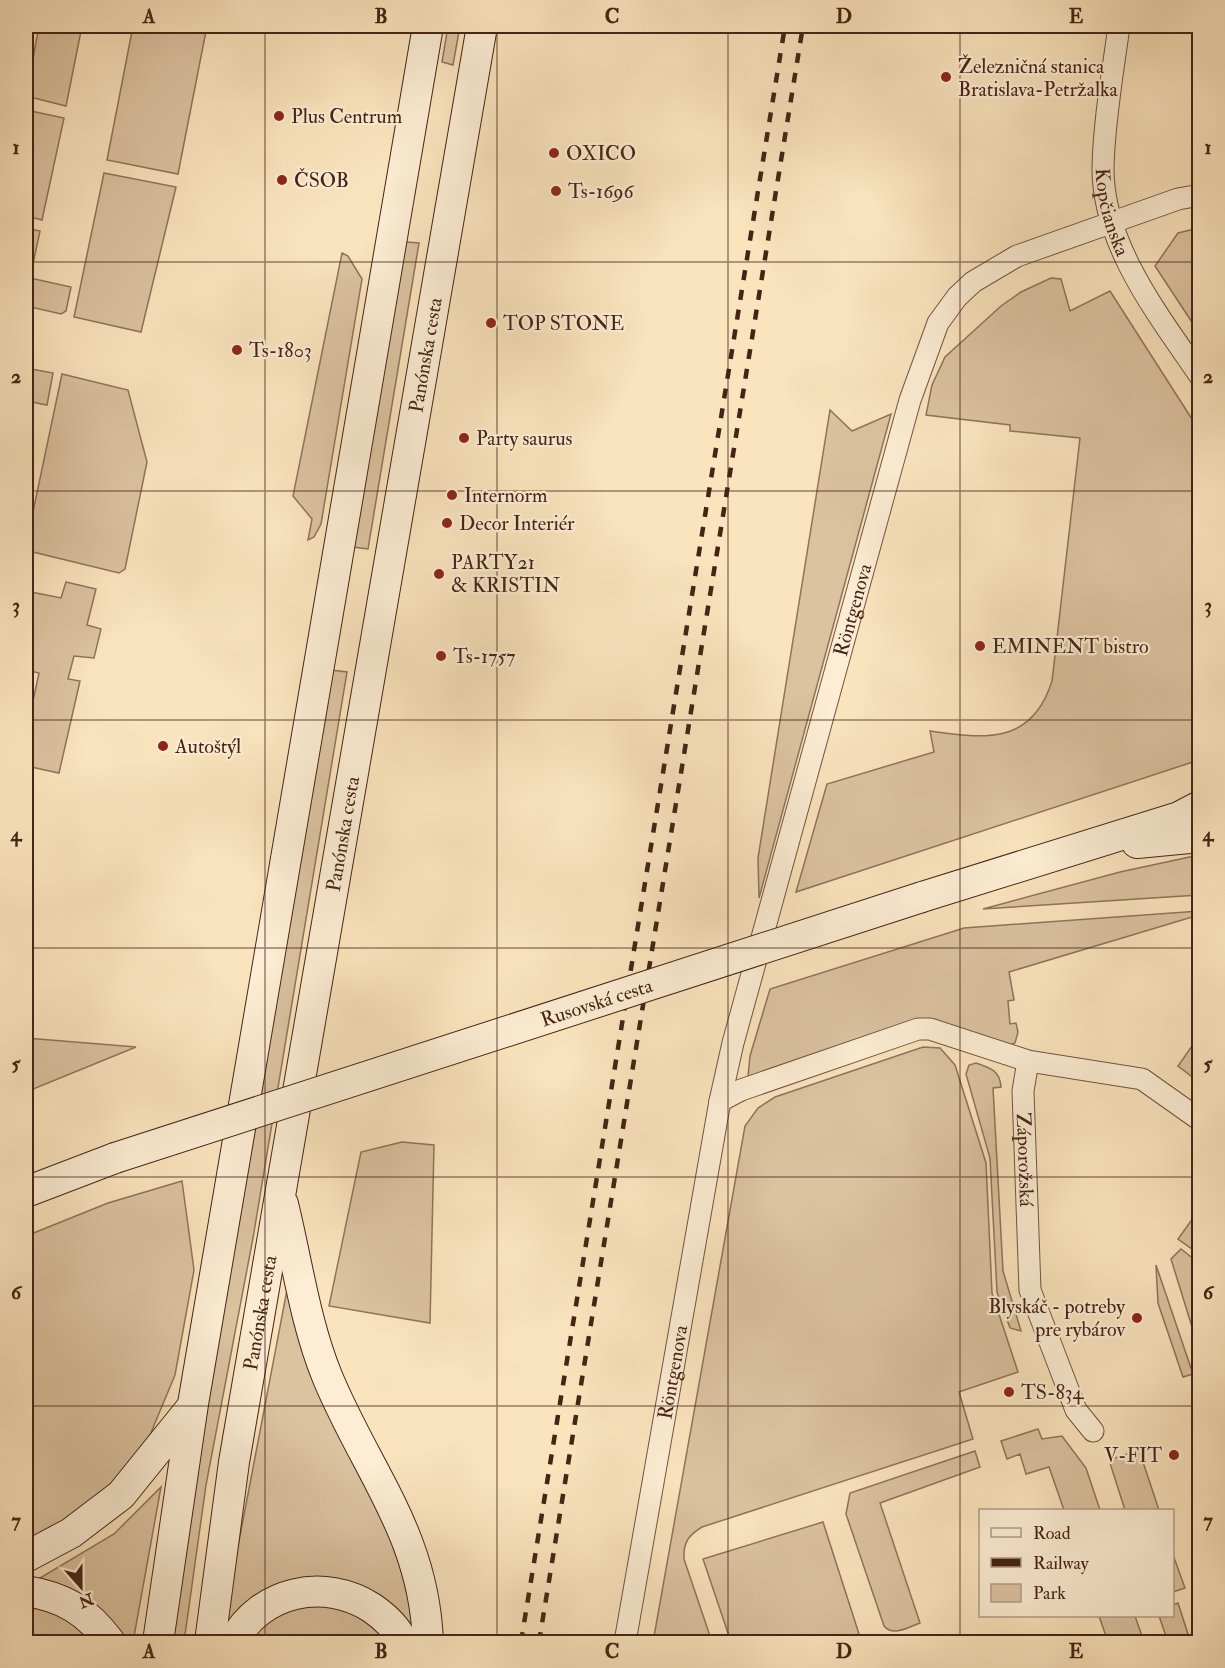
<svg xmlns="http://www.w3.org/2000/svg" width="1225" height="1668" font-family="'IM FELL Double Pica',serif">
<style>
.green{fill:#dbc3a0;stroke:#90735a;stroke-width:1.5}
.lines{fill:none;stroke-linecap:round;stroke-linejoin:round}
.street-casing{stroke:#73533f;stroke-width:23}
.secondary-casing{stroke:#462315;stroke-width:32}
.street{stroke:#fcedd4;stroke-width:21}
.secondary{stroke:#fcedd4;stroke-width:30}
.rail{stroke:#462315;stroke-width:4.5;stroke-dasharray:10 10;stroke-linecap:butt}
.secondary-bridge-casing{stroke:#462315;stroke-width:32;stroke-linecap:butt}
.secondary-bridge{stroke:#fcedd4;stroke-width:30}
.grid{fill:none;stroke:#462315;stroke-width:1.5;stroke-opacity:0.55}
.poi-dot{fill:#8f2418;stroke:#fcedd4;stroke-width:2}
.labels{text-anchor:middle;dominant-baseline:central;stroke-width:4.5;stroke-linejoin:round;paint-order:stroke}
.poi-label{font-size:20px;fill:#462315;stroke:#fcedd4;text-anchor:start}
.street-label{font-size:20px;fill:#462315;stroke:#fcedd4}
.neatline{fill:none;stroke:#462315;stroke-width:2}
.grid-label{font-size:20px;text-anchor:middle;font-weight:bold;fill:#462315}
</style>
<rect width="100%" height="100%" fill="#fae4bd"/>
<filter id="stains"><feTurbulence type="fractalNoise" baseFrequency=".00333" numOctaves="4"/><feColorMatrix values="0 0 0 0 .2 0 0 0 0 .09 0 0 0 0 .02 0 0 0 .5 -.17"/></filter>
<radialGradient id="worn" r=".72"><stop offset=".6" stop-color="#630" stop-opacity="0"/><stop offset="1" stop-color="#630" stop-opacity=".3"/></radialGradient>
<!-- green -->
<path class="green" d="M 39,26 L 82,26 L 66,106 L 26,96 Z
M 133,26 L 207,26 L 178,174 L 107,160 Z
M 448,26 L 460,26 L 453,65 L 442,62 Z
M 26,110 L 64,118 L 42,220 L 26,216 Z
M 104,173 L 176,187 L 141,332 L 74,317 Z
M 26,228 L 40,231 L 30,278 L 71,287 L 66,311 L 61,314 L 26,306 Z
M 1199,228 L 1200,228 L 1199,333 L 1155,266 L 1178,233 Z
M 406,242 L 419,243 L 368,549 L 353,547 Z
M 342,253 L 348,256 L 362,279 L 321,524 L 314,537 L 308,540 L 312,519 L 293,496 Z
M 1051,278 L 1061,279 L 1070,311 L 1110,291 L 1199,430 L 1199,760 L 796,892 L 827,784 L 934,752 L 930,731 C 985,739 1032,745 1052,681 L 1080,438 L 1010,431 L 1010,425 L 926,415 L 932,385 L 945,357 L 1001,306 L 1021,292 Z
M 26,368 L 53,373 L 47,405 L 26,401 Z
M 62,374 L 128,390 L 147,462 L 125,569 L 119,573 L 29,551 L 26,545 Z
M 830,410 L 852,431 L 891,414 L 759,898 L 758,858 Z
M 66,582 L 96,589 L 87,625 L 101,629 L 94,658 L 74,656 L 68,679 L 80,681 L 59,773 L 26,766 L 26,733 L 39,673 L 26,670 L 26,591 L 61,598 Z
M 331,670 L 347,672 L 253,1238 L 206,1485 L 184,1642 L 168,1642 Z
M 1199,855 L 1199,895 L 983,909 L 1120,872 Z
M 1199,911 L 1199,915 L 1009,972 L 1014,1000 L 1008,1001 L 1010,1024 L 1016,1023 L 1018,1032 L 1015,1043 L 1010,1045 L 933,1021 L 748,1077 L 750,1056 L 770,989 L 964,928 Z
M 1199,1036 L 1199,1082 L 1178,1066 Z
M 26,1038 L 136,1047 L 26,1092 Z
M 923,1047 L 940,1048 L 955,1065 L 986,1163 L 992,1293 L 1018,1372 L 959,1392 L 973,1439 L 702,1527 C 689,1535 683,1542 684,1559 L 712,1642 L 653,1642 L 745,1126 L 758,1108 L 775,1097 Z
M 976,1063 C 991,1068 1000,1071 1001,1087 L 993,1088 L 1003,1271 L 1021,1331 L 1010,1328 L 997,1292 L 990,1158 L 966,1074 L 969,1065 Z
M 402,1142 L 434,1145 L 430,1323 L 329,1306 L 361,1152 Z
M 182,1181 L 194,1270 L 175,1375 L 150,1435 L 124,1475 L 73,1519 L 26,1544 L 26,1236 L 108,1203 Z
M 1196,1214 L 1199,1216 L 1199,1254 L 1178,1239 Z
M 1181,1249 L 1199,1263 L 1199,1328 L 1193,1330 L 1171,1259 Z
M 1156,1265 L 1193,1374 L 1183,1377 L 1158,1303 Z
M 291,1269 L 393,1531 L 418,1634 L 417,1642 L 216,1642 L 223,1625 Z
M 1038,1429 L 1042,1439 L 1062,1436 L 1086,1468 L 1100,1510 L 1064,1510 L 1049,1467 L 1026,1474 L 1020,1454 L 1007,1459 L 1001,1441 Z
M 1139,1450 L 1159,1510 L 1125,1510 L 1109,1460 Z
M 975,1451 L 980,1467 L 880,1503 L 920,1623 C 909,1627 893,1637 884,1626 L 846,1514 L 850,1493 Z
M 161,1487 L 133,1642 L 26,1642 L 26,1605 L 35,1581 L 114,1534 Z
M 823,1522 L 859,1634 L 833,1642 L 731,1642 L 703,1559 Z
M 1172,1552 L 1185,1588 L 1173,1592 L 1172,1592 Z
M 1178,1603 L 1189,1637 L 1194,1642 L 1168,1642 L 1159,1616 L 1172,1616 L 1173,1605 Z
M 1099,1616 L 1135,1616 L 1144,1642 L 1108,1642 Z"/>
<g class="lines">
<!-- street casing -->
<g class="street-casing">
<g id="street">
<path id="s1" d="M 1119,26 C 1113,71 1104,121 1103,167 C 1102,244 1159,316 1200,376"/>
<path id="s2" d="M 1028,1061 L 1023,1091 L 1030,1290 L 1076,1410 L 1093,1431"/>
<path d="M 720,1101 L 741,1090 L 918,1029 L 930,1029 L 1028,1061 L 1142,1079 L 1200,1120"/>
<path id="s3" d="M 625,1642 L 720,1101 L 733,1043 L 910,400 L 938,323 L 957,297 L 973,282 L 1017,256 L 1178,199 L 1200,195"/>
</g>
</g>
<!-- secondary casing -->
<g class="secondary-casing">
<g id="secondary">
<path d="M 1137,843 L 1200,837"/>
<path d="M 922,897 L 1179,817 L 1200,806"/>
<path d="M 26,1192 L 115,1158"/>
<path d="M 283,1204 C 297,1261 305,1322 327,1376 C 366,1471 424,1533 428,1642"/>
<path d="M 26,1557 L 71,1533 L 121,1495 L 192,1407"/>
<path d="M 26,1591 C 64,1597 87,1611 110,1642"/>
<path d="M 158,1642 L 193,1404 L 428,26"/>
<path id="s4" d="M 210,1642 L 234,1462 L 482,26"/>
<path d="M 233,1642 C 260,1591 324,1577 372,1608 C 385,1617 397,1628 403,1642"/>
</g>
</g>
<!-- street -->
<use href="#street" class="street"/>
<!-- secondary -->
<use href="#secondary" class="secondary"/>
<!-- rail -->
<path class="rail" d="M 521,1642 L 785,26
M 539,1642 L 803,26"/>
<!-- secondary-bridge casing -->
<g class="secondary-bridge-casing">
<g id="secondary-bridge">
<path id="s5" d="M 115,1158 L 922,897"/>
</g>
</g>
<!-- secondary-bridge -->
<use href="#secondary-bridge" class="secondary-bridge"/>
</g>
<!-- grid -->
<path class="grid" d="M 265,26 L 265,1642M 497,26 L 497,1642M 728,26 L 728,1642M 960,26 L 960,1642M 26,262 L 1200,262M 26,491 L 1200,491M 26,720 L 1200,720M 26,948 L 1200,948M 26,1177 L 1200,1177M 26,1406 L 1200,1406"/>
<!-- markers -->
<g class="poi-dot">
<circle cx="946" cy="77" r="6"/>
<circle cx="279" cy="116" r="6"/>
<circle cx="554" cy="153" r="6"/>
<circle cx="282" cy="180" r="6"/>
<circle cx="556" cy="191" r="6"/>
<circle cx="491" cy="323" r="6"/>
<circle cx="237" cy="350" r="6"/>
<circle cx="464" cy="438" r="6"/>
<circle cx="452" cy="495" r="6"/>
<circle cx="447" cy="523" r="6"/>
<circle cx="439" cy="574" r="6"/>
<circle cx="980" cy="646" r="6"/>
<circle cx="441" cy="656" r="6"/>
<circle cx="163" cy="746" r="6"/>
<circle cx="1137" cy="1318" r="6"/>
<circle cx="1009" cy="1392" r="6"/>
<circle cx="1174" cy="1455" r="6"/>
</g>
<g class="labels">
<!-- poi labels -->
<g class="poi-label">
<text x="958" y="66">Železničná stanica<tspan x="958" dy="23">Bratislava-Petržalka</tspan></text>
<text x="291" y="116">Plus Centrum</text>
<text x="566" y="153">OXICO</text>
<text x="294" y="180">ČSOB</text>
<text x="568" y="191">Ts-1696</text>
<text x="503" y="323">TOP STONE</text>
<text x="249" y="350">Ts-1803</text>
<text x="476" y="438">Party saurus</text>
<text x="464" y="495">Internorm</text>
<text x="459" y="523">Decor Interiér</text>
<text x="451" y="562">PARTY21<tspan x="451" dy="23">&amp; KRISTIN</tspan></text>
<text x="992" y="646">EMINENT bistro</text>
<text x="453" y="656">Ts-1757</text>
<text x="175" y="746">Autoštýl</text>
<text x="1125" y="1306" text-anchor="end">Blyskáč - potreby<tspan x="1125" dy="23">pre rybárov</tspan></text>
<text x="1021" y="1392">TS-834</text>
<text x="1162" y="1455" text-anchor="end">V-FIT</text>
</g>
<!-- street labels -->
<g class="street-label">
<text stroke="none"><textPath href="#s1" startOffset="188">Kopčianska</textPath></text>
<text stroke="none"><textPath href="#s4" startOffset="1305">Panónska cesta</textPath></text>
<text stroke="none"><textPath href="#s3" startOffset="1058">Röntgenova</textPath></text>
<text stroke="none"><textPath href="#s4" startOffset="819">Panónska cesta</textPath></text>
<text stroke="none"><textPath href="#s5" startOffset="506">Rusovská cesta</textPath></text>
<text stroke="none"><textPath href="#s2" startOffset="99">Záporožská</textPath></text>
<text stroke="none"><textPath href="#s4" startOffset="333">Panónska cesta</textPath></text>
<text stroke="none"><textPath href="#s3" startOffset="274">Röntgenova</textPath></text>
</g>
</g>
<!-- margin -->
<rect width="1225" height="1668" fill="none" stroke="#fae4bd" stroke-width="66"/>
<!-- legend -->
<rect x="979" y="1509" width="195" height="108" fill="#fcedd4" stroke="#b39c88" stroke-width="1.5"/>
<rect x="991" y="1528" width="30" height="9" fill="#fcedd4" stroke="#b39c88" stroke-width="1.5"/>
<text x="1033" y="1539" font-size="18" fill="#462315">Road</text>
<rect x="991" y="1558" width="30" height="9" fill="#462315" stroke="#b39c88" stroke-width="1.5"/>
<text x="1033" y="1569" font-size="18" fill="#462315">Railway</text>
<rect x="991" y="1584" width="30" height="18" fill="#dbc3a0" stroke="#b39c88" stroke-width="1.5"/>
<text x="1033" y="1599" font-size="18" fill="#462315">Park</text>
<!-- north arrow -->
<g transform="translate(81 1587) rotate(159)" stroke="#fcedd4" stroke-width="4.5" paint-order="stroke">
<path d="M0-4.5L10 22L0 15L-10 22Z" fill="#462315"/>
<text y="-9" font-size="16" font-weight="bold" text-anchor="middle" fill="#462315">N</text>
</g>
<rect x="33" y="33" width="1159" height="1602" class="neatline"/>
<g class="grid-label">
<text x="149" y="23">A</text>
<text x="381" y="23">B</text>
<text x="612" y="23">C</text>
<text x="844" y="23">D</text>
<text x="1076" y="23">E</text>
<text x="16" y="154">1</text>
<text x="1208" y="154">1</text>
<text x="16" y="383">2</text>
<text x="1208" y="383">2</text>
<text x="16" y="612">3</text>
<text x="1208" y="612">3</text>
<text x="16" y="841">4</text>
<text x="1208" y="841">4</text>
<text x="16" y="1070">5</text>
<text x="1208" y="1070">5</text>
<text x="16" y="1299">6</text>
<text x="1208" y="1299">6</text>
<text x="16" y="1527">7</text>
<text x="1208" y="1527">7</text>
<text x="149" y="1658">A</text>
<text x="381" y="1658">B</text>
<text x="612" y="1658">C</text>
<text x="844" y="1658">D</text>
<text x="1076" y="1658">E</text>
</g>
<rect width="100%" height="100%" filter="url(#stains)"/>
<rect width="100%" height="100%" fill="url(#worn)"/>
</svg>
